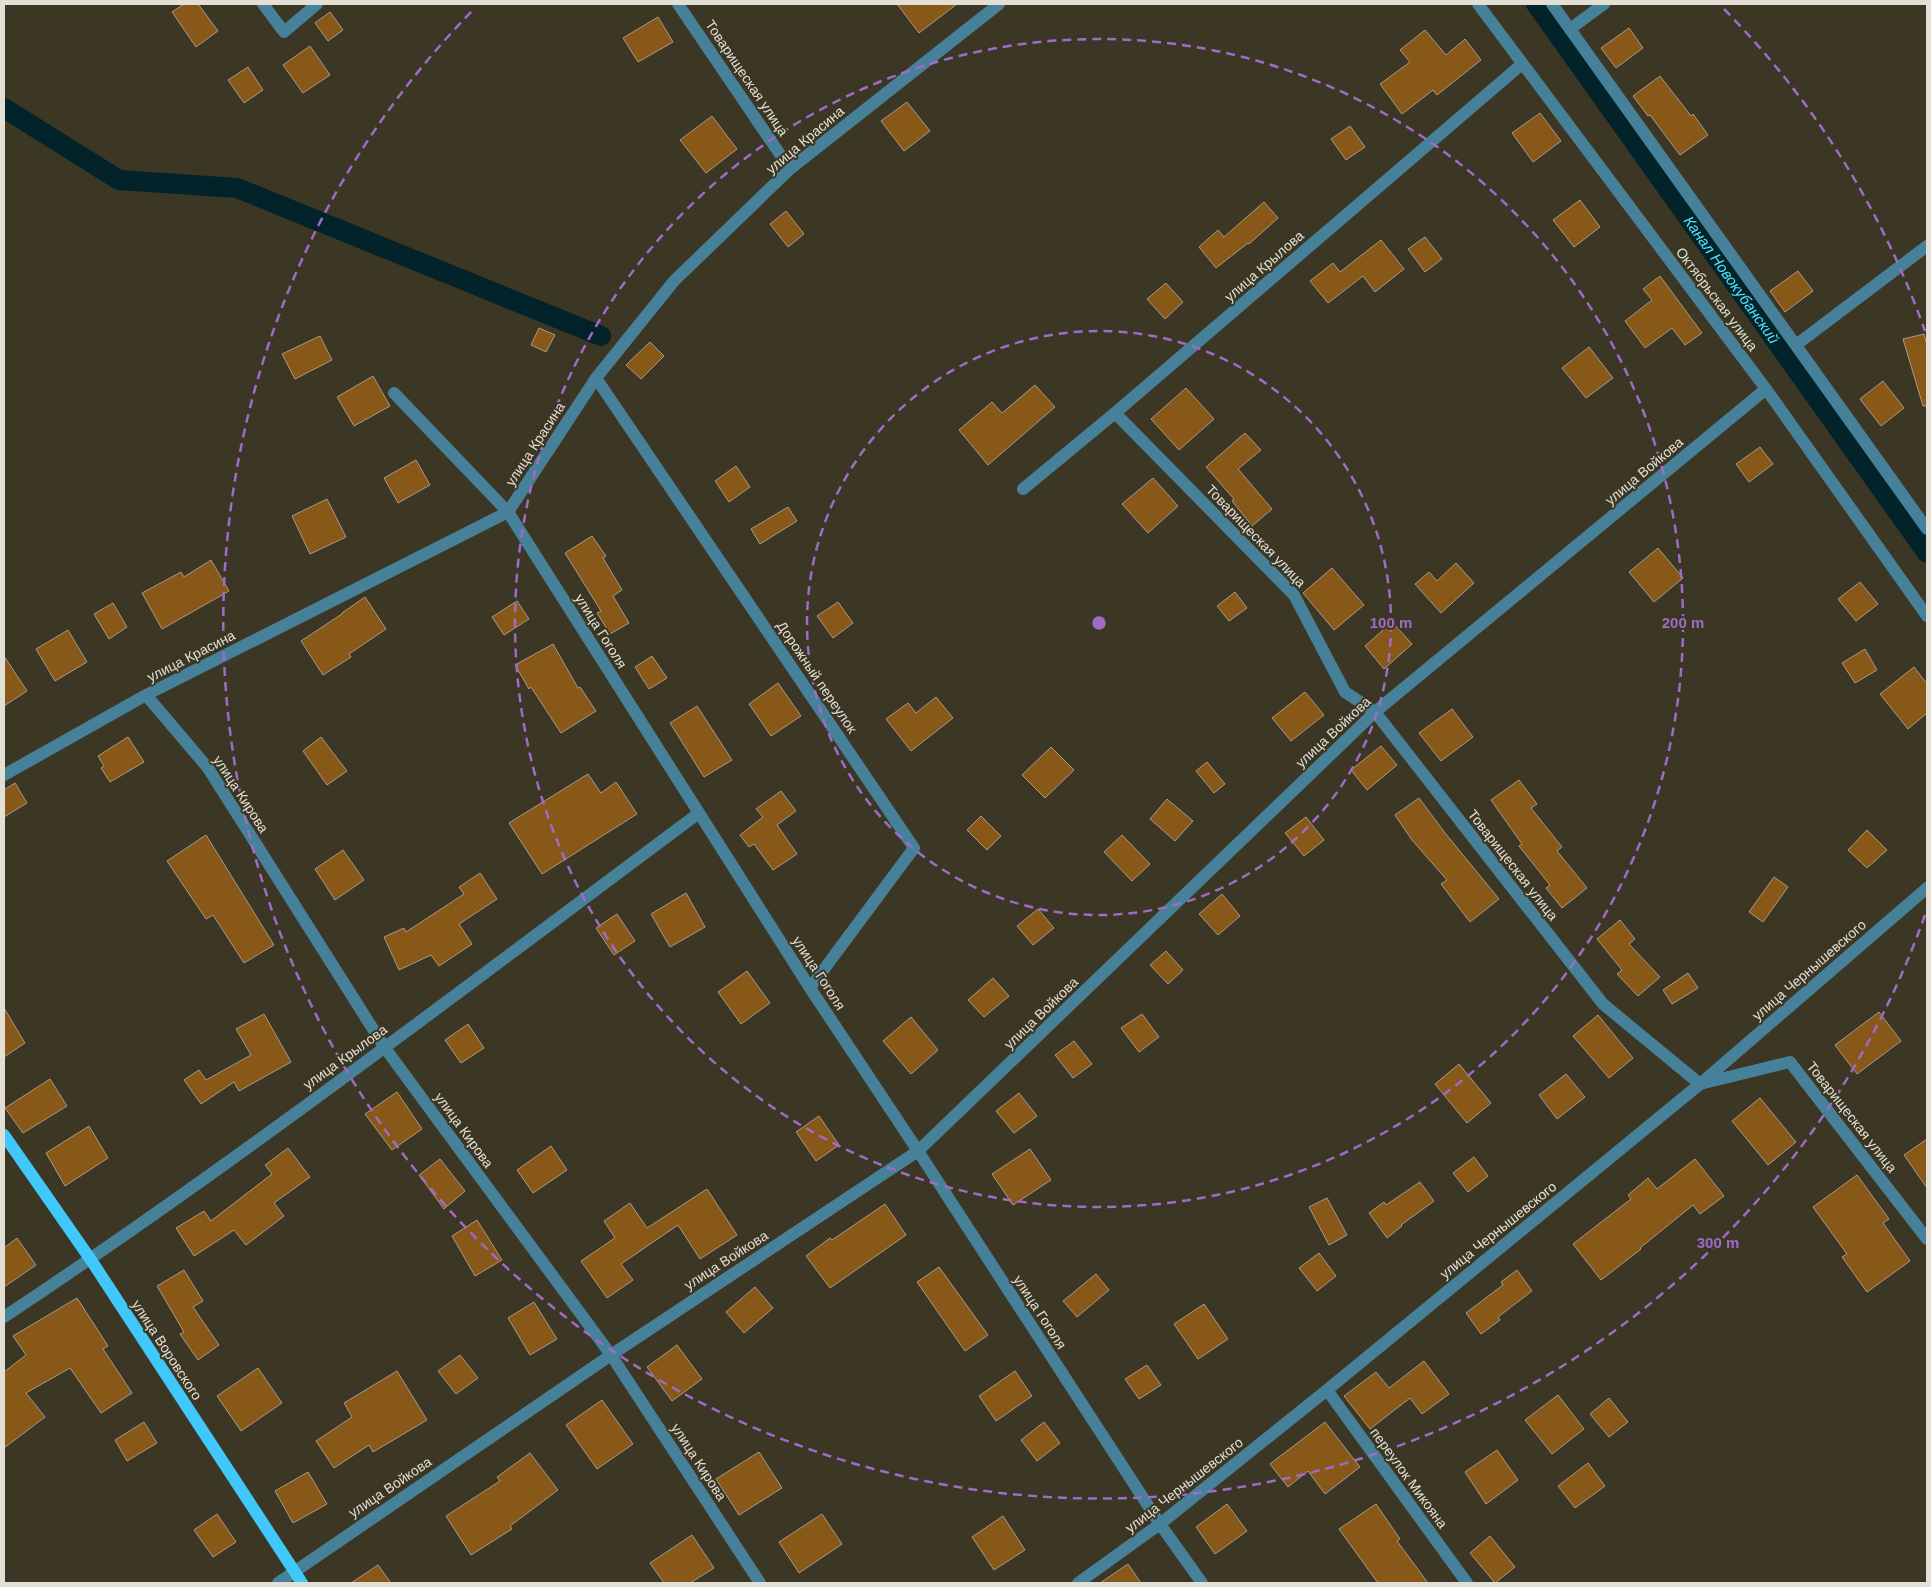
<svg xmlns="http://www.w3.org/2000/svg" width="1931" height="1587" font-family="Helvetica,sans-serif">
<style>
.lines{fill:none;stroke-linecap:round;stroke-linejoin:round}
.canal{stroke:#022329;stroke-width:20}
.building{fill:#885819;stroke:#aa9a89}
.minor{stroke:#478099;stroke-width:12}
.major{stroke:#40c8fb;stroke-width:12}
.ring{fill:none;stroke:#9f6bc6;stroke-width:2.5;stroke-dasharray:9 6}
.labels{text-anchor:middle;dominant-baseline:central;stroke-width:4;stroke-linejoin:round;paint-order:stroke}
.street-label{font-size:14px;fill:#e3dfd4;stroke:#3c3624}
.water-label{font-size:15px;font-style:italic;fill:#51e7ff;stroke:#3c3624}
.centre{fill:#9f6bc6;stroke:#3c3624;stroke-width:2.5}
.ring-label{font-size:15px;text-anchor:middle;font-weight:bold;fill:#9f6bc6;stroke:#3c3624;stroke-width:4;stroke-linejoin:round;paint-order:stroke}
</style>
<rect width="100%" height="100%" fill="#3c3624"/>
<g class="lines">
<!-- canal -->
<g class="canal">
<path id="s1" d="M 1536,4 L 1927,553"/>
<path d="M 4,108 L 119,180 L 237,188 L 601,336"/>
</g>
</g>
<!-- building -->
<path class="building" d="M 184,4 L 198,4 L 218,31 L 196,47 L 172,12 Z
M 897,4 L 957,4 L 919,33 Z
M 330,12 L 343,30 L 328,41 L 315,23 Z
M 658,17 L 673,42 L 638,62 L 623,38 Z
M 1629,28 L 1643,48 L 1616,68 L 1601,48 Z
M 1425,30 L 1446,55 L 1465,39 L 1481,60 L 1437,95 L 1433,90 L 1402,114 L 1380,84 L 1410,62 L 1400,50 Z
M 310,46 L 330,75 L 303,93 L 283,65 Z
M 248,67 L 263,90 L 244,103 L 228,80 Z
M 1660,76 L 1691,116 L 1693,114 L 1708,135 L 1680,155 L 1650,115 L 1648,116 L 1633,96 Z
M 907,102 L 930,131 L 904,151 L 881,121 Z
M 1540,113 L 1561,141 L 1533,162 L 1512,133 Z
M 712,116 L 737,149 L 706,173 L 680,140 Z
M 1350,126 L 1365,147 L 1346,160 L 1331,139 Z
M 1580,200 L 1600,227 L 1574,247 L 1553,220 Z
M 1264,202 L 1278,218 L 1249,244 L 1248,243 L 1216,268 L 1199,247 L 1218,230 L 1224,237 Z
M 786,211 L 804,234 L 788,247 L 770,224 Z
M 1425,237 L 1442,259 L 1425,272 L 1408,249 Z
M 1381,240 L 1404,269 L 1375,292 L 1363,276 L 1328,303 L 1310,281 L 1333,263 L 1340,272 Z
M 1798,271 L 1813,291 L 1785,312 L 1770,291 Z
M 1660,276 L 1702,333 L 1685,345 L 1672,328 L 1645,348 L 1625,321 L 1652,300 L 1643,289 Z
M 1166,283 L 1183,302 L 1165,319 L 1147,299 Z
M 539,328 L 555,335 L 546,352 L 531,345 Z
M 1924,334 L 1927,345 L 1927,406 L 1923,406 L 1903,339 Z
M 320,336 L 332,360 L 295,379 L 282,354 Z
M 650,342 L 664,356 L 641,379 L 626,365 Z
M 1589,347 L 1613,378 L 1586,398 L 1562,368 Z
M 373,376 L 390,406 L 354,426 L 337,397 Z
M 1883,381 L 1904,408 L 1881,426 L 1860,399 Z
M 1035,385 L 1055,407 L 988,465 L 959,430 L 992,402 L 1002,413 Z
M 1186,388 L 1214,419 L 1179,450 L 1151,419 Z
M 1245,433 L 1261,450 L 1238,469 L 1272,509 L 1252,526 L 1232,501 L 1234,499 L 1206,467 Z
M 1760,447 L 1773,464 L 1749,482 L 1736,464 Z
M 416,460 L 430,485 L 398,503 L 384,478 Z
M 736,466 L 750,487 L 729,502 L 715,481 Z
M 1153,478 L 1178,506 L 1148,533 L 1122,504 Z
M 327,499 L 346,537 L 310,554 L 292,516 Z
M 788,507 L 797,521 L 760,544 L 751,529 Z
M 592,536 L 606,556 L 603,558 L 622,590 L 613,596 L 629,623 L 610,634 L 597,613 L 601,611 L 565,553 Z
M 1658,548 L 1683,578 L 1654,602 L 1629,572 Z
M 211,560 L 229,591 L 162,629 L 142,593 L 181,572 L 184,577 Z
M 1456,563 L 1474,583 L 1441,613 L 1415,584 L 1429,572 L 1437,581 Z
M 1332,568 L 1364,605 L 1334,630 L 1303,593 Z
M 1860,582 L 1878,604 L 1856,621 L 1838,599 Z
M 1235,592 L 1247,608 L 1229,621 L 1217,606 Z
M 365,597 L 386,629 L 349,654 L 351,657 L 323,675 L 301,641 L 342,614 L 342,613 Z
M 517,601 L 529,619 L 504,635 L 492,617 Z
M 838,602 L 853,623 L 833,638 L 817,616 Z
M 113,603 L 127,627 L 109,639 L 94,614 Z
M 1392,622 L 1412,644 L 1384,669 L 1365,646 Z
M 68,630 L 87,662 L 55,681 L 36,649 Z
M 553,644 L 578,688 L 580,687 L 596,711 L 561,733 L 531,687 L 529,689 L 515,665 Z
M 1865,649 L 1877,670 L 1855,683 L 1842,663 Z
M 4,656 L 27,691 L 4,706 Z
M 652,656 L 667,678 L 649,689 L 635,667 Z
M 1914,667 L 1927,684 L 1927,713 L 1908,729 L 1880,694 Z
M 778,683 L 801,716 L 771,736 L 749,704 Z
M 1305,692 L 1324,715 L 1291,741 L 1272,718 Z
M 936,697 L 953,718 L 911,751 L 886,719 L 908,703 L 916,713 Z
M 697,706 L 732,760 L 704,777 L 670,723 Z
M 1452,709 L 1473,737 L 1441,761 L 1419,733 Z
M 128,737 L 144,762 L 110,782 L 101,768 L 104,766 L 98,756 Z
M 321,737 L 347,771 L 327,785 L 303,751 Z
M 1381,746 L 1397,765 L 1367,790 L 1351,770 Z
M 1051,747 L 1074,770 L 1045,798 L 1022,775 Z
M 1207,762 L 1225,784 L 1214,793 L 1196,771 Z
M 588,774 L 601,793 L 616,782 L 637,814 L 542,874 L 509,823 Z
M 1519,780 L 1537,804 L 1531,808 L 1562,847 L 1557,851 L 1587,888 L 1562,908 L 1546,888 L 1550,885 L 1519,846 L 1522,844 L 1491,800 Z
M 15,783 L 27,803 L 4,817 L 4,790 Z
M 781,791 L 796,811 L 777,825 L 797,854 L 773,870 L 754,844 L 749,847 L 740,835 L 763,817 L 756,809 Z
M 1419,798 L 1445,833 L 1499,899 L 1470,922 L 1441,884 L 1447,880 L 1412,840 L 1395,815 Z
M 1167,799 L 1193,821 L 1175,841 L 1150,819 Z
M 981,816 L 1001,836 L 987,850 L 967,830 Z
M 1306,817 L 1324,840 L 1304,856 L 1285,833 Z
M 1867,830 L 1887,850 L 1867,868 L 1848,850 Z
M 206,835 L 274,945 L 244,963 L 213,915 L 206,919 L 167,861 Z
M 1122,835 L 1150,864 L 1132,881 L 1104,852 Z
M 343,850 L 364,880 L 335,900 L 315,869 Z
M 480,873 L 497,899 L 459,924 L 472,944 L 439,966 L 431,955 L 399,970 L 384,937 L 404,928 L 406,932 L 464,894 L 459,887 Z
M 1774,877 L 1788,887 L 1763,922 L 1749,912 Z
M 686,893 L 705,927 L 670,947 L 651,914 Z
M 1222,894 L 1240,916 L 1218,935 L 1199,914 Z
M 1038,909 L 1054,928 L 1033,945 L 1017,926 Z
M 617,914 L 635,941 L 614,955 L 596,928 Z
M 1620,920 L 1635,939 L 1629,944 L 1660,977 L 1638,996 L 1617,974 L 1622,970 L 1597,939 Z
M 1166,951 L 1183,970 L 1168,984 L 1150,965 Z
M 747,971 L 770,1003 L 741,1024 L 718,992 Z
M 1688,973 L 1698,988 L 1672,1004 L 1663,990 Z
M 993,978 L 1009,996 L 984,1017 L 968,1000 Z
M 4,1008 L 25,1043 L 4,1057 Z
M 1879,1012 L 1901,1041 L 1857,1074 L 1835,1045 Z
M 264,1014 L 291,1062 L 239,1091 L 234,1082 L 201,1104 L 184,1080 L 199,1070 L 206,1080 L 251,1055 L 236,1029 Z
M 1142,1014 L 1159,1037 L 1139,1052 L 1121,1028 Z
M 1598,1015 L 1633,1058 L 1609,1078 L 1573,1036 Z
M 911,1017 L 938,1050 L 911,1074 L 883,1041 Z
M 468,1024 L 484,1048 L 461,1063 L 445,1040 Z
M 1074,1041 L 1092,1064 L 1073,1078 L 1055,1055 Z
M 1459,1064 L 1491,1103 L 1467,1123 L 1435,1084 Z
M 1566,1074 L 1585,1097 L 1557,1119 L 1539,1095 Z
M 50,1079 L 67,1106 L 23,1133 L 5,1108 Z
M 397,1092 L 422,1129 L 392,1150 L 365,1114 Z
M 1019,1093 L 1037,1116 L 1014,1133 L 996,1111 Z
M 1760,1098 L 1796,1142 L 1768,1165 L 1732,1121 Z
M 819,1116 L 839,1145 L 816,1161 L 796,1132 Z
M 89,1126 L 108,1158 L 65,1186 L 46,1153 Z
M 1927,1139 L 1927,1188 L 1904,1155 Z
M 551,1146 L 567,1170 L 533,1193 L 517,1170 Z
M 288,1148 L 310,1177 L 274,1203 L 284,1216 L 246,1245 L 234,1230 L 194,1256 L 176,1228 L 204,1211 L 211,1221 L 272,1174 L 265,1165 Z
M 1030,1149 L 1051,1180 L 1013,1205 L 992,1174 Z
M 1474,1157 L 1488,1176 L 1468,1192 L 1453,1173 Z
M 440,1159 L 465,1191 L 444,1209 L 419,1175 Z
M 1695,1159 L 1724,1196 L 1700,1214 L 1693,1205 L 1640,1248 L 1641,1249 L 1601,1280 L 1573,1244 L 1631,1199 L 1628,1195 L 1648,1178 L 1657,1189 Z
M 1857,1175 L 1889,1219 L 1883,1223 L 1910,1261 L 1867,1292 L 1842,1257 L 1847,1254 L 1813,1207 Z
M 1420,1182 L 1434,1201 L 1401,1225 L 1402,1226 L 1387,1238 L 1369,1213 L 1384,1202 L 1386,1205 Z
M 707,1189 L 737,1235 L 700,1259 L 678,1225 L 621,1264 L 633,1280 L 607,1298 L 581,1261 L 615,1238 L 604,1221 L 630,1203 L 647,1228 Z
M 1327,1198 L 1347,1235 L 1329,1245 L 1309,1207 Z
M 885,1204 L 906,1235 L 830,1288 L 806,1256 L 830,1238 L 832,1240 Z
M 477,1220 L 502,1260 L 475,1276 L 452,1236 Z
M 17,1238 L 36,1265 L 4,1287 L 4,1248 Z
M 1319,1253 L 1336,1276 L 1317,1291 L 1299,1268 Z
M 939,1267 L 988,1335 L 965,1351 L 917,1282 Z
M 184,1270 L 203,1301 L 193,1307 L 219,1345 L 198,1360 L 180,1334 L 184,1332 L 157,1286 Z
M 1517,1270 L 1532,1291 L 1498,1317 L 1500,1320 L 1481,1334 L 1466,1313 L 1503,1285 L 1501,1282 Z
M 1096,1274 L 1109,1290 L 1077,1317 L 1063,1301 Z
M 755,1287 L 773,1308 L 744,1333 L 726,1312 Z
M 77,1298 L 108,1346 L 103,1349 L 132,1393 L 101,1413 L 70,1368 L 26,1393 L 45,1417 L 4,1448 L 4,1372 L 26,1355 L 13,1336 Z
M 534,1302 L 557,1339 L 530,1355 L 508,1318 Z
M 1204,1304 L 1228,1339 L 1198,1359 L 1174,1324 Z
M 677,1345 L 702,1379 L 672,1401 L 647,1367 Z
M 460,1355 L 478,1378 L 456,1394 L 438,1371 Z
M 1424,1361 L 1449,1394 L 1422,1414 L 1410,1398 L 1370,1429 L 1344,1396 L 1376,1372 L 1389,1388 Z
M 1147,1365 L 1161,1385 L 1139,1399 L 1125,1379 Z
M 258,1368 L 282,1403 L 241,1431 L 217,1396 Z
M 397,1371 L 427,1420 L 373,1452 L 369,1445 L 334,1468 L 316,1441 L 352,1417 L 344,1403 Z
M 1015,1371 L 1032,1396 L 996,1421 L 979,1396 Z
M 1558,1395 L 1584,1429 L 1552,1454 L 1525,1420 Z
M 1609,1398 L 1628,1422 L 1609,1437 L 1590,1414 Z
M 602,1400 L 633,1444 L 597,1469 L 566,1425 Z
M 144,1422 L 157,1443 L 127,1461 L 115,1440 Z
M 1044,1422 L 1060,1443 L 1037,1461 L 1021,1440 Z
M 1325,1422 L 1360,1467 L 1325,1494 L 1308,1471 L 1288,1487 L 1270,1464 Z
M 1497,1450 L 1518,1480 L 1486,1504 L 1465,1472 Z
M 759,1452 L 782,1488 L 739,1515 L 716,1479 Z
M 530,1453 L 558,1490 L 510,1526 L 512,1529 L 471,1555 L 446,1516 L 500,1481 L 497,1477 Z
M 1588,1463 L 1605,1486 L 1575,1508 L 1558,1486 Z
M 308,1472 L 327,1504 L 293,1523 L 275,1491 Z
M 1227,1504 L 1247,1531 L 1215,1554 L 1196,1527 Z
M 1376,1504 L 1400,1539 L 1397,1541 L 1428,1583 L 1378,1583 L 1339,1529 Z
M 217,1514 L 236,1542 L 213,1557 L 194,1530 Z
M 822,1514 L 842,1544 L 799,1573 L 779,1542 Z
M 1003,1516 L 1025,1550 L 994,1570 L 972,1537 Z
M 692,1535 L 714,1568 L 690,1583 L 664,1583 L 650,1563 Z
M 1490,1536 L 1515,1567 L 1495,1583 L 1470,1553 Z
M 1128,1564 L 1141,1583 L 1100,1583 Z
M 378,1565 L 391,1583 L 351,1583 Z"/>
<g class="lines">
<!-- minor -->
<path class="minor" d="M 263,4 L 284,32 L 317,4
M 678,4 L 790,169
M 1478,4 L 1766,389 L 1927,616
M 1552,4 L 1927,529
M 1570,29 L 1604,4
M 1796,345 L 1927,246
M 596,378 L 914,848 L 810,988
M 394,393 L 508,512 L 810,988 L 918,1151 L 1160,1524 L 1202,1583
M 1115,413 L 1294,595 L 1345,692 L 1375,712 L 1603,1004 L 1700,1084 L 1790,1062 L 1927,1239
M 1023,489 L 1115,413 L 1522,64
M 146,695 L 208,768 L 385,1048 L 611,1355 L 760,1583
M 4,775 L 146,695 L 508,512 L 596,378 L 674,281 L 790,169 L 999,4
M 4,1317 C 242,1159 469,984 699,813
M 1327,1390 L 1467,1583
M 278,1583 L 611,1355 L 918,1151 L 1375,712 L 1766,389
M 1078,1583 L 1160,1524 L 1327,1390 L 1700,1084 L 1927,888"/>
<!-- major -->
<path class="major" d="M 4,1135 L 91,1260 L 302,1583"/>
</g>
<!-- distance rings -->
<g class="ring">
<circle cx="1099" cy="623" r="292"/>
<circle cx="1099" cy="623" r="584"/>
<path d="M1925 915A876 876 0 1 1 474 9M1724 9A876 876 0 0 1 1925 331"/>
</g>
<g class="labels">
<!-- street labels -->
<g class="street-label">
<text transform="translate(747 78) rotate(56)">Товарищеская улица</text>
<text transform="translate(805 140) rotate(-40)">улица Красина</text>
<text transform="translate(1264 266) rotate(-41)">улица Крылова</text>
<text transform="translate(1717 299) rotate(53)">Октябрьская улица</text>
<text transform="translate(535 444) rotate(-57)">улица Красина</text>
<text transform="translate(1644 471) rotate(-40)">улица Войкова</text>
<text transform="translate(1256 536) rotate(46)">Товарищеская улица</text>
<text transform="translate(601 631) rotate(58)">улица Гоголя</text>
<text transform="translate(191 656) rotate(-27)">улица Красина</text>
<text transform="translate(817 677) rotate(56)">Дорожный переулок</text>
<text transform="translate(1333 732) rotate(-43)">улица Войкова</text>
<text transform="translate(241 794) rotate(57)">улица Кирова</text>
<text transform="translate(1513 865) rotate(52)">Товарищеская улица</text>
<text transform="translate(1809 970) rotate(-41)">улица Чернышевского</text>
<text transform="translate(819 973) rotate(57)">улица Гоголя</text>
<text transform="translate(1041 1013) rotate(-44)">улица Войкова</text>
<text transform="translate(345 1057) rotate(-36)">улица Крылова</text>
<text transform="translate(1852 1117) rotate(52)">Товарищеская улица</text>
<text transform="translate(464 1130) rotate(54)">улица Кирова</text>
<text transform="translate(1498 1230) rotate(-39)">улица Чернышевского</text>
<text transform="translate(726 1260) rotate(-33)">улица Войкова</text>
<text transform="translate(1040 1312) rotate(57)">улица Гоголя</text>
<text transform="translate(167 1350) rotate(57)">улица Воровского</text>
<text transform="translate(699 1462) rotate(57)">улица Кирова</text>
<text transform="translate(1409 1478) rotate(54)">переулок Микояна</text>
<text transform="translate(1184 1485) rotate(-38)">улица Чернышевского</text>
<text transform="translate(390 1487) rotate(-34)">улица Войкова</text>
</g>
<!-- water labels -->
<g class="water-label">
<text stroke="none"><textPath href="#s1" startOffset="338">Канал Новокубанский</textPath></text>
</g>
</g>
<circle cx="1099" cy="623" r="8" class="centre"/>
<g class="ring-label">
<text x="1391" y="628">100 m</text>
<text x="1683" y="628">200 m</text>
<text x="1718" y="1248">300 m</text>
</g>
<!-- border -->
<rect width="1931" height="1587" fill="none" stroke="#e3dfd4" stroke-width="10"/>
</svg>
